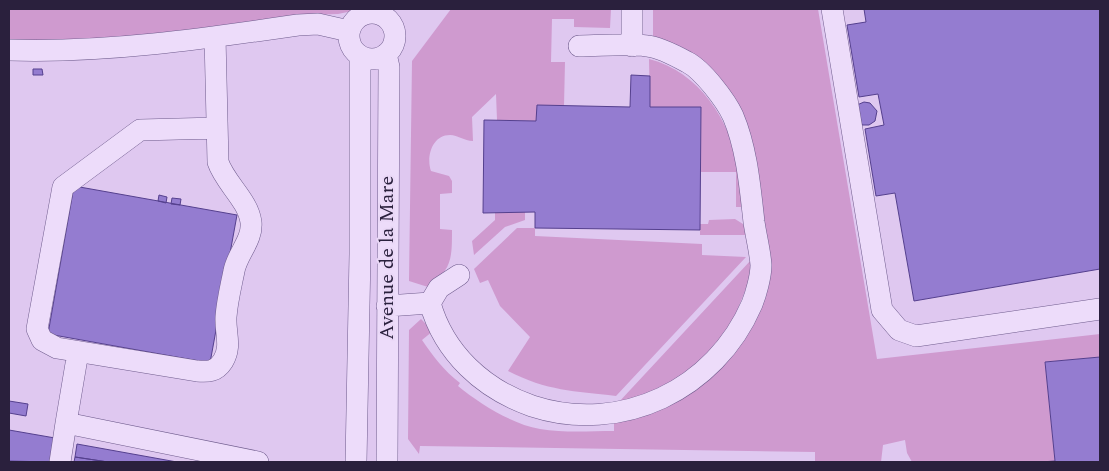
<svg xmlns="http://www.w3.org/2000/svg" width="1109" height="471" font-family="Spectral,serif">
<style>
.green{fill:#cf9acf}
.building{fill:#947cd0;stroke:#55408e}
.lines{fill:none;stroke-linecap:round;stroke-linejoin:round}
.minor-casing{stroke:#6f5c8d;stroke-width:22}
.minor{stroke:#eddcfa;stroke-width:21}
.labels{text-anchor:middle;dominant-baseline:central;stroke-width:4;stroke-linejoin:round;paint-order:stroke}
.street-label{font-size:20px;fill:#2a203d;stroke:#ead8f7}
</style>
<rect width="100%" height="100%" fill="#dfc8f0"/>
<!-- green -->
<path class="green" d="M 9,9 L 362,9 L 338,14 L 311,15 L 162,35 L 73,41 L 9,42 Z
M 451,9 L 611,9 L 610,28 L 574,27 L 574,19 L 552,19 L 551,62 L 565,62 L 564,106 L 536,121 L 497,120 L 496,94 L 472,117 L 473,141 C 464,141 458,135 450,135 C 432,135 426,157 431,171 L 449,176 L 452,181 L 452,193 L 440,194 L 440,229 L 452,230 C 452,259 452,269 428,287 L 409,281 L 412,61 Z
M 653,9 L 818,9 L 877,359 L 1100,334 L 1100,357 L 1045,362 L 1055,461 L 912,462 L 907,453 L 905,440 L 883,445 L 881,462 L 815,462 L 815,452 L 420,446 L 419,454 L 408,439 L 409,330 L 421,319 L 433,331 L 422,340 C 433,356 444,371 460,383 L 458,386 C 480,404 512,424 540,429 C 564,433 590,431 614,431 L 614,420 L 632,418 L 755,312 L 741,120 L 653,40 Z
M 649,59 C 700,72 729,120 740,169 C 742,181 741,195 741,207 L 736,207 L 736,172 L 701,172 L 701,107 L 650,107 Z
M 495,212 L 525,212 L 525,220 L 505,227 L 474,255 L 472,241 L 495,220 Z
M 735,219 L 743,224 L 748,235 L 700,235 L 700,224 L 708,224 L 709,220 Z
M 517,228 L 535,228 L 535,236 L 702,244 L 702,255 L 746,257 L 616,396 C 574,391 547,391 508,371 L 530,337 L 500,306 L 488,280 L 480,283 L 474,269 Z
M 751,260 L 749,281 L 733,321 L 706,359 L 663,390 L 618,403 Z"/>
<!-- building -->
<path class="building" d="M 864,9 L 1100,9 L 1100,269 L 914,301 L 895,193 L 876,196 L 865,129 L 884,125 L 878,94 L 859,97 L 847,25 L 866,22 Z
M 33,69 L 42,69 L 43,75 L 33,75 Z
M 631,75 L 650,76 L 650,107 L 701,107 L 700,230 L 535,228 L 535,212 L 483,213 L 484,120 L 536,121 L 537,105 L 630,107 Z
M 864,102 L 870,103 L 877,111 L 875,121 L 869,125 L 862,125 L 857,105 Z
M 74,186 L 237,215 L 210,363 L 48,334 Z
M 159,195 L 167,197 L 166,203 L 158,201 Z
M 172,198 L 181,199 L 180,205 L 171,204 Z
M 1100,357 L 1100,462 L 1041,462 L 1055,461 L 1045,362 Z
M 9,401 L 28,404 L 26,416 L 9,413 Z
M 9,430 L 55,438 L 50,462 L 9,461 Z
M 77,444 L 177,462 L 108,462 L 75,457 Z
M 75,457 L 108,462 L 74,462 Z"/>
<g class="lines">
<!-- minor casing -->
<g class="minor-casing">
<path id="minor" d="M 832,9 L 882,310 L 899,330 L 916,336 L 1100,309
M349 36a23 23 0 1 1 46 0a23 23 0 1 1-46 0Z
M 215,37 L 218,162 C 225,183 248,200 251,222 C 253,240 237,254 234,271 C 231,286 227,302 226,317 C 225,333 232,346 223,361 C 216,372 208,372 197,371 L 57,348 L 42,340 L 37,329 L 63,187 L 140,130 L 217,128
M 632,46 L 632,9
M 9,50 C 106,53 202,39 298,25 L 318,24 L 349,31
M 386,54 L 389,67 L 387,462
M 459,275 L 439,288 L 430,303 C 444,353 483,389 532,406 C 621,435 715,390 752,304 C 756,294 761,276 761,265 C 760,251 756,236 754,222 C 750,187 747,149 733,116 C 726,101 703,70 687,62 C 676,56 659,47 647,46 C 625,43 601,46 579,46
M 387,306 L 430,303
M 66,423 L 78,352
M 60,462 L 66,423 L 258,462
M 356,462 L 360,254 L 360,57"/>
</g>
<!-- minor -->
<use href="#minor" class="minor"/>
</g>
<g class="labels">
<!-- street labels -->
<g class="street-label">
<text transform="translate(387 258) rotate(-90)">Avenue de la Mare</text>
</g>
</g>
<!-- border -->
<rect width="1109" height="471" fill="none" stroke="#2a203d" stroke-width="20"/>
</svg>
